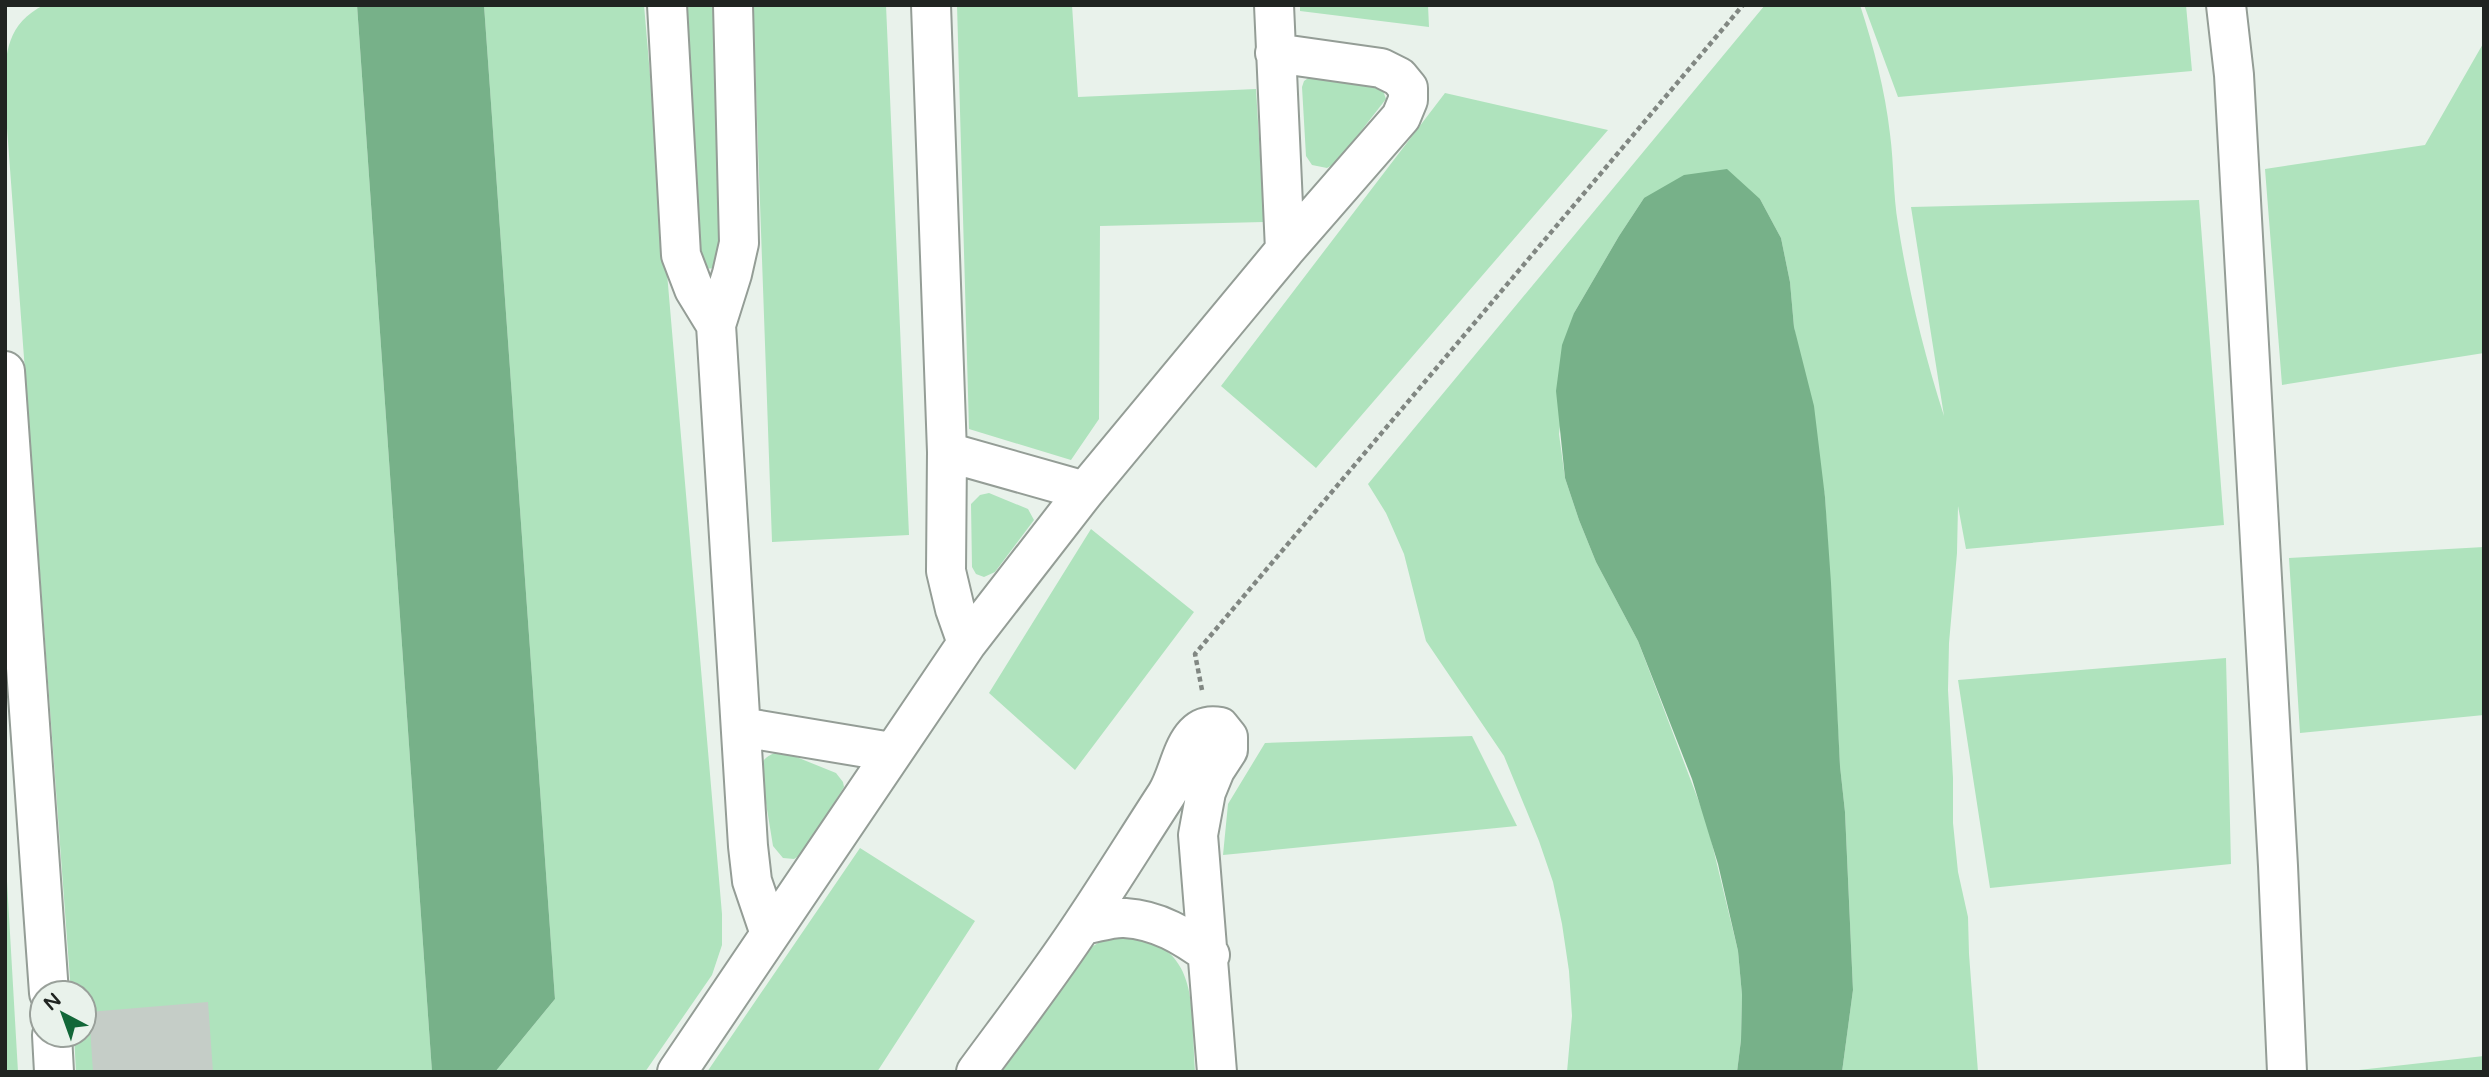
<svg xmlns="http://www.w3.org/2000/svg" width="2489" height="1077" font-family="'Varela Round',sans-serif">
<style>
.green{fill:#afe3bd}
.water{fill:#77b189}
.building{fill:#c5cdc7}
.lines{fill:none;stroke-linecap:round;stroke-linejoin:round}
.street-casing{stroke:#949d96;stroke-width:42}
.path{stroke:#818782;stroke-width:4.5;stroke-dasharray:5 3.5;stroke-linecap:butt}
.street{stroke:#fff;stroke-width:38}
</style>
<rect width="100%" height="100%" fill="#e9f2eb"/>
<!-- green -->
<path class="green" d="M 44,5 L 357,5 L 432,1072 L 76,1072 L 74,1035 L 84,1035 L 84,993 L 71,993 L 5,101 C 5,62 2,26 44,5 Z
M 484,5 L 644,5 L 722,914 L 722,945 L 712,975 L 645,1072 L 495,1072 L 555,999 Z
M 678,5 L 717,5 L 726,258 C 717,267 712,272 699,266 Z
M 753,5 L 886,5 L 909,535 L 772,542 Z
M 957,5 L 1072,5 L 1078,97 L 1256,89 L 1264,222 L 1100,226 L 1099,419 L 1071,460 L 969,429 Z
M 1300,5 L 1428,5 L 1429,27 L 1300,11 Z
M 1765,5 L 1860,5 C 1874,48 1885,90 1890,134 C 1894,164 1893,194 1898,224 C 1908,289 1924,353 1944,416 L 1911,207 L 2199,200 L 2224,525 L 1966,549 L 1958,506 L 1957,553 L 1949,643 L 1948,690 L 1953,778 L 1953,823 L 1958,872 L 1968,917 L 1969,954 L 1978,1072 L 1842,1072 L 1853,990 L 1845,812 L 1840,766 L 1825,497 L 1794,327 L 1790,282 L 1781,238 L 1760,199 L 1644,198 L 1619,236 L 1574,313 L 1559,434 L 1565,478 L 1579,520 L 1596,562 L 1638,641 L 1707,823 L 1738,951 L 1742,995 L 1741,1040 L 1737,1072 L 1567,1072 L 1572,1016 L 1569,971 L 1562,924 L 1553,882 L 1539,841 L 1504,756 L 1426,641 L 1404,554 L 1386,513 L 1368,484 Z
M 1864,5 L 2186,5 L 2192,71 L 1898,97 Z
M 2484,42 L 2484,353 L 2282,385 L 2265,169 L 2425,145 Z
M 1314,74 L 1382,88 L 1386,99 L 1336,163 L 1327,168 L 1312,165 L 1306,156 L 1302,87 L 1304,81 Z
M 1445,93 L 1608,130 L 1316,468 L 1221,386 Z
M 989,493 L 1028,509 L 1034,520 L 995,572 L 984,577 L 976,574 L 972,567 L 971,504 L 980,495 Z
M 1091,529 L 1194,612 L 1075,770 L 989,693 Z
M 2484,547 L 2484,715 L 2300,733 L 2289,558 Z
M 2226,658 L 2231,864 L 1990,888 L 1958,680 Z
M 1472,736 L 1517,826 L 1223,855 L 1228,804 L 1265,743 Z
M 784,752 L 836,773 L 843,782 L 844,787 L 803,853 L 794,859 L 783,858 L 773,846 L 760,766 C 765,756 773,752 784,752 Z
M 860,848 L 975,921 L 877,1072 L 707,1072 Z
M 5,864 L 6,864 L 18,1072 L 5,1072 Z
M 1123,935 C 1203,944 1190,1009 1195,1072 L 1002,1072 L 1085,951 L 1103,940 Z
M 2484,1056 L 2484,1072 L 2341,1072 Z"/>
<!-- water -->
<path class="water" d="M 357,5 L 484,5 L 555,999 L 495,1072 L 432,1072 Z
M 1727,169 L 1760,199 L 1781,238 L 1790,282 L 1794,327 L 1814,406 L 1825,497 L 1831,583 L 1840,766 L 1845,812 L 1853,990 L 1842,1072 L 1737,1072 L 1741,1040 L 1742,995 L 1738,951 L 1718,864 L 1692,779 L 1638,641 L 1596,562 L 1579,520 L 1565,478 L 1556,391 L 1562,345 L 1574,313 L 1619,236 L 1644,198 L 1684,175 Z"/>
<!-- building -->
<path class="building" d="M 208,1002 L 213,1072 L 93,1072 L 89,1012 Z"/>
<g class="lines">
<!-- street casing -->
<g class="street-casing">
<path id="street" d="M 667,5 L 681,255 L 694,289 L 716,325
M 733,5 L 739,243 L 732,274 L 716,325 L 748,846 L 752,881 L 770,934
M 931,5 L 947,452 L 946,571 L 955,609 L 967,643
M 1274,5 L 1285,250
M 2226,5 L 2234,75 L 2278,866 L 2287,1072
M 5,371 L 49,993
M 947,452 L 1085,491
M 741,727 L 891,752
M 1082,925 C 1096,923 1112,917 1125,918 C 1158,920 1184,936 1210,955
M 52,1035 L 54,1072
M 677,1072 L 967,643 L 1085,491 L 1285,250 L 1401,117 L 1408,100 L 1408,88 L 1399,77 L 1381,68 L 1275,53
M 976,1072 C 1012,1023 1049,975 1082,925 C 1111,882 1138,838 1166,795 C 1182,771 1183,720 1220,727 L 1228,737 L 1228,750 L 1215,770 L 1206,792 L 1198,835 L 1217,1072"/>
</g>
<!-- path -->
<path class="path" d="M 1202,690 L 1195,654 L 1743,5"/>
<!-- street -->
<use href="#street" class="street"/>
</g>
<!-- border -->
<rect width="2489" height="1077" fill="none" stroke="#202421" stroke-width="14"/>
<!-- north arrow -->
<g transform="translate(63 1014) rotate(319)"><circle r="33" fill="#e9f2eb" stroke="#99a09a" stroke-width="2"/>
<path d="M0-5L12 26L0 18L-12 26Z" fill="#126738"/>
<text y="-10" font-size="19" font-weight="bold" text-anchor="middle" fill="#202421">N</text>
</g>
</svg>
